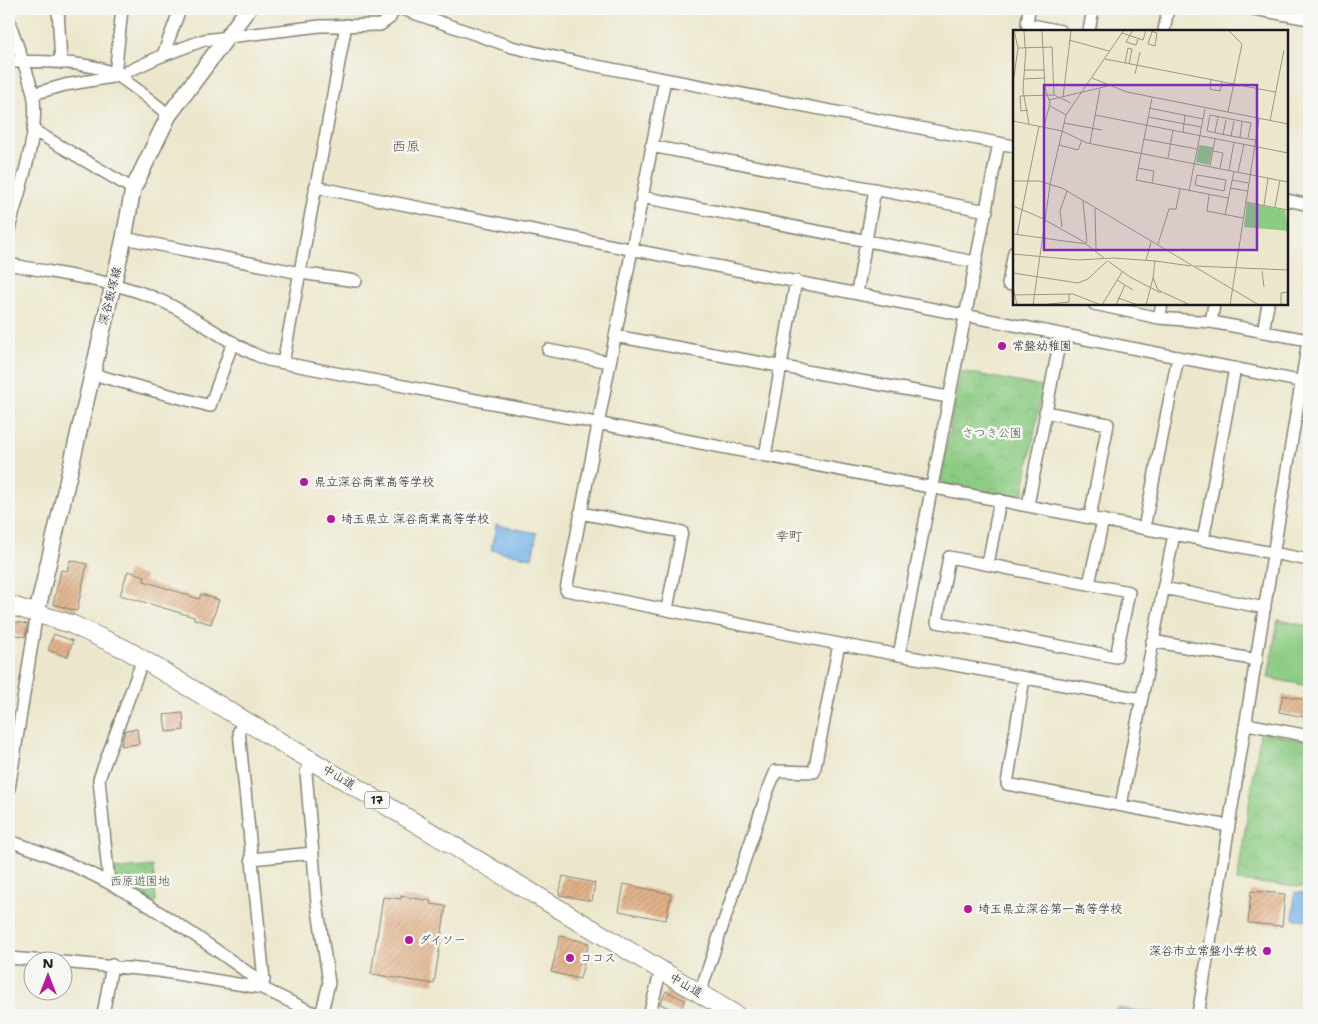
<svg xmlns="http://www.w3.org/2000/svg" width="1318" height="1024" font-family="'Shantell Sans','Klee One',sans-serif">
<style>
.park{fill:url(#park-crowns);stroke:#54744f}
.garden{fill:#8bcb82;stroke:#54744f}
.water{fill:#76b5e9;stroke:#496882}
.building{fill:url(#building-hatch)}
.lines{fill:none;stroke-linecap:round;stroke-linejoin:round}
.minor-casing{stroke:#848274;stroke-width:14}
.major-casing{stroke:#848274;stroke-width:18}
.highway-casing{stroke:#848274;stroke-width:20}
.minor{stroke:#fff;stroke-width:11}
.major{stroke:#fff;stroke-width:15}
.highway{stroke:#fff;stroke-width:18}
.poi-dot{fill:#b5179e;stroke:#f6f6f2;stroke-width:2}
.labels{text-anchor:middle;dominant-baseline:central;stroke-width:5;stroke-linejoin:round;paint-order:stroke}
.shield{fill:#f6f6f2;stroke:#5d5d5c;stroke-width:1}
.shield-label{font-size:11px;font-weight:bold;fill:#1c1c1c}
.street-label{font-size:12px;fill:#1c1c1c;stroke:#f6f6f2}
.poi-label{font-size:12px;fill:#1c1c1c;stroke:#f6f6f2;text-anchor:start}
.park-label{font-size:12px;fill:#435940;stroke:#f6f6f2}
.neighbourhood-label{font-size:14px;fill:#615042;stroke:#f6f6f2}
.inset-road{fill:none;stroke:#999686;stroke-width:1}
.view{fill:#7b2cbf;fill-opacity:0.15;stroke:#7b2cbf;stroke-width:2.5}
.inset-edge{fill:none;stroke:#1c1c1c;stroke-width:2.5}
</style>
<defs>
<pattern id="park-crowns" width="20" height="18" patternUnits="userSpaceOnUse" patternTransform="scale(1.25)"><rect width="20" height="18" fill="#8bcb82"/><path d="M2 6a3 3 0 1 1 6 0M12 15a3 3 0 1 1 6 0" fill="none" stroke="#77ae70"/></pattern>
<pattern id="building-hatch" width="6" height="6" patternUnits="userSpaceOnUse" patternTransform="scale(1.25)"><rect width="6" height="6" fill="#e1b28a"/><path d="M-1 1l2-2M0 6l6-6M5 7l2-2" fill="none" stroke="#c09876"/></pattern>
</defs>
<rect width="100%" height="100%" fill="#f6f6f2"/>
<filter id="ink" filterUnits="userSpaceOnUse"><feTurbulence type="fractalNoise" baseFrequency=".02" numOctaves="2"/><feDisplacementMap in="SourceGraphic" scale="10" xChannelSelector="R" yChannelSelector="G"/><feConvolveMatrix kernelMatrix="1 2 1 2 8 2 1 2 1" color-interpolation-filters="sRGB"/></filter>
<filter id="wash" filterUnits="userSpaceOnUse"><feTurbulence type="fractalNoise" baseFrequency=".0096" numOctaves="4" result="noise"/><feDisplacementMap in="SourceGraphic" scale="20" xChannelSelector="R" yChannelSelector="G"/><feGaussianBlur stdDeviation="1.12" result="paint"/><feColorMatrix in="noise" values="0 0 0 0 0 0 0 0 0 0 0 0 0 0 0 0 0 1.4 0 .05"/><feComposite in="paint" operator="in"/></filter>
<g filter="url(#wash)">
<rect width="100%" height="100%" fill="#ece7cc"/>
<!-- park -->
<path class="park" d="M 961,371 L 1043,387 L 1023,495 L 1019,498 L 944,484 L 940,479 Z
M 1263,732 L 1309,741 L 1309,888 L 1237,881 L 1260,734 Z
M 153,866 L 156,901 L 153,904 L 115,884 L 111,870 Z"/>
<!-- garden -->
<path class="garden" d="M 1278,620 L 1309,626 L 1309,686 L 1268,678 Z"/>
<!-- water -->
<path class="water" d="M 496,525 L 537,533 L 532,558 L 491,550 Z
M 1295,892 L 1309,894 L 1309,920 L 1293,919 Z
M 1116,1008 L 1158,1013 L 1157,1015 L 1115,1015 Z"/>
<g id="blocks">
<!-- building -->
<path class="building" d="M 70,560 L 87,564 L 77,611 L 53,604 L 61,570 L 67,571 Z
M 128,571 L 145,576 L 144,581 L 175,591 L 199,599 L 201,594 L 219,600 L 211,624 L 194,619 L 194,617 L 120,595 Z
M 10,621 L 27,624 L 25,637 L 9,633 Z
M 54,634 L 73,641 L 67,657 L 48,650 Z
M 1283,695 L 1309,701 L 1309,718 L 1279,712 Z
M 183,713 L 184,730 L 166,732 L 164,715 Z
M 137,729 L 139,744 L 121,746 L 125,730 Z
M 563,876 L 595,883 L 592,901 L 559,895 Z
M 624,884 L 671,894 L 666,920 L 619,911 Z
M 1251,891 L 1285,894 L 1282,926 L 1248,923 Z
M 401,896 L 431,901 L 430,904 L 446,906 L 434,984 L 371,974 L 383,897 L 401,899 Z
M 560,936 L 589,943 L 580,979 L 551,972 Z
M 666,991 L 685,1000 L 679,1012 L 660,1004 Z"/>
</g>
</g>
<g filter="url(#ink)">
<use href="#blocks" fill-opacity="0" stroke="#848274" stroke-width="1"/>
<g class="lines">
<!-- minor casing -->
<g class="minor-casing">
<path id="minor" d="M 58,9 L 61,63
M 402,9 L 512,47 L 581,63 L 1014,146
M 1029,9 L 1027,24 L 1061,31
M 1254,9 L 1309,19
M 9,20 C 16,44 27,69 33,93 C 41,130 18,193 9,230
M 1089,31 L 1093,9
M 1164,31 L 1168,9
M 163,55 L 180,9
M 9,62 C 37,61 91,61 116,75 C 135,86 152,102 169,115
M 115,75 L 122,9
M 665,79 L 566,590 L 839,644 L 1141,699
M 33,94 L 65,85 L 118,76 L 159,57 L 204,40 L 320,26 L 380,25 L 390,18 L 394,9
M 33,130 L 133,189
M 651,146 L 987,211
M 315,187 L 1309,383
M 642,197 L 975,262
M 1287,200 L 1309,205
M 124,238 L 300,273 L 356,281
M 1014,252 L 1008,284 L 1014,285
M 9,264 C 60,275 117,280 164,302 C 200,319 231,346 268,360 L 1309,560
M 857,293 L 875,189
M 1094,304 L 1159,318 L 1211,322 L 1308,340
M 1159,318 L 1162,304
M 1211,322 L 1214,304
M 1263,332 L 1268,304
M 615,336 L 948,397
M 548,350 L 609,362
M 283,363 L 346,25
M 92,374 L 210,406 L 233,342
M 1045,412 L 1108,424 L 1090,517
M 765,456 L 796,281
M 1028,505 L 1061,334
M 580,513 L 682,532 L 667,609
M 1144,528 L 1178,357
M 1203,540 L 1235,368
M 949,557 L 1129,592 L 1116,657 L 937,622 Z
M 988,564 L 1000,500
M 1089,584 L 1103,520
M 1163,588 L 1265,608
M 1152,641 L 1257,660
M 899,655 L 999,143
M 1024,678 L 1007,784 L 1229,826
M 244,720 L 239,731 L 264,980 L 262,988
M 1247,724 L 1309,736
M 313,761 L 306,772 L 317,903 L 329,983 L 321,1015
M 9,789 L 37,612
M 1121,805 L 1174,534
M 9,841 C 102,870 175,920 254,977 L 262,988
M 251,859 L 313,853
M 109,883 L 99,779 L 143,659
M 9,958 L 60,962
M 62,962 L 159,971 L 262,988 L 318,1015
M 700,993 L 768,790 L 776,771 L 814,772 L 839,644
M 103,1015 L 112,965
M 649,1015 L 661,970
M 1198,1015 L 1309,335"/>
</g>
<!-- major casing -->
<g class="major-casing">
<path id="major" d="M 37,612 L 124,238 L 133,189 L 169,115 L 248,9"/>
</g>
<!-- highway casing -->
<g class="highway-casing">
<path id="highway" d="M 9,605 L 71,624 L 127,650 L 736,1015"/>
</g>
<!-- minor -->
<use href="#minor" class="minor"/>
<!-- major -->
<use href="#major" class="major"/>
<!-- highway -->
<use href="#highway" class="highway"/>
</g>
</g>
<!-- markers -->
<g class="poi-dot">
<circle cx="1002" cy="346" r="5"/>
<circle cx="304" cy="482" r="5"/>
<circle cx="331" cy="519" r="5"/>
<circle cx="968" cy="909" r="5"/>
<circle cx="409" cy="940" r="5"/>
<circle cx="1267" cy="951" r="5"/>
<circle cx="570" cy="958" r="5"/>
</g>
<g class="labels">
<!-- shield labels -->
<rect class="shield" x="364.5" y="791.5" width="25" height="17" rx="4"/>
<g class="shield-label">
<text x="377" y="800">17</text>
</g>
<!-- street labels -->
<g class="street-label">
<text transform="translate(110 296) rotate(-76)">深谷飯塚線</text>
<text transform="translate(339 777) rotate(31)">中山道</text>
<text transform="translate(686 985) rotate(30)">中山道</text>
</g>
<!-- poi labels -->
<g class="poi-label">
<text x="1012" y="346">常盤幼稚園</text>
<text x="314" y="482">県立深谷商業高等学校</text>
<text x="341" y="519">埼玉県立 深谷商業高等学校</text>
<text x="978" y="909">埼玉県立深谷第一高等学校</text>
<text x="419" y="940">ダイソー</text>
<text x="1257" y="951" text-anchor="end">深谷市立常盤小学校</text>
<text x="580" y="958">ココス</text>
</g>
<!-- park labels -->
<g class="park-label">
<text x="992" y="433">さつき公園</text>
<text x="140" y="881">西原遊園地</text>
</g>
<!-- neighbourhood labels -->
<g class="neighbourhood-label">
<text x="406" y="146">西原</text>
<text x="789" y="536">幸町</text>
</g>
</g>
<!-- overview -->
<g transform="translate(1013 30)">
<rect width="275" height="275" fill="#ece7cc"/>
<path d="M 186,115 L 200,117 L 196,135 L 183,132 ZM 234,173 L 272,180 L 275,201 L 231,197 Z" fill="#8bcb82"/>
<path d="M258 192a7 7 0 1 1 14 0a7 7 0 1 1-14 0Z" fill="#8bcb82"/>
<path class="inset-road" d="M 11,0 L 12,18M 29,0 L 32,58 L 37,73 L 31,97M 120,0 L 113,12 L 123,15 L 125,9M 135,0 L 144,3 L 142,16 L 135,14 L 139,2M 172,0 L 196,0M 109,3 L 130,10 L 133,0M 56,10 L 96,21M 5,18 L 39,17 L 41,65M 13,18 L 10,60 L 16,94M 92,29 L 262,62M 112,33 L 115,18 L 119,19 L 116,34M 12,40 L 31,40M 122,44 L 127,22M 79,48 L 114,62 L 275,94M 10,49 L 32,48M 198,49 L 197,59 L 207,61 L 209,52M 0,53 L 5,18 L 1,0M 50,67 L 58,1M 139,68 L 123,150 L 215,168M 36,70 L 95,56M 37,76 L 53,85M 136,78 L 190,89M 15,80 L 8,81 L 7,66 L 41,65 L 58,73M 215,82 L 229,14 L 215,0M 82,85 L 275,123M 135,87 L 188,97M 0,91 L 49,101 L 74,113 L 275,152M 257,91 L 271,20M 51,93 L 89,100M 170,102 L 172,85M 202,102 L 205,87M 210,105 L 213,90M 218,106 L 221,91M 227,107 L 229,92M 235,108 L 238,93 L 197,85 L 194,101 L 218,106 L 242,110M 130,109 L 184,119M 77,113 L 87,59M 46,115 L 65,120 L 69,110M 200,121 L 210,123 L 207,138M 155,128 L 160,100M 197,136 L 202,109M 125,138 L 141,141 L 139,153M 216,140 L 221,112M 225,142 L 231,114M 184,145 L 213,150 L 211,161 L 182,155 ZM 219,150 L 235,153M 0,151 L 26,151 L 49,158 L 246,275M 37,154 L 53,85 L 111,0M 217,158 L 234,161M 176,161 L 192,79M 196,165 L 194,181 L 230,188M 275,170 L 275,193M 70,171 L 74,213M 232,172 L 275,180M 251,175 L 255,148M 0,176 L 31,189M 262,177 L 267,150M 82,178 L 83,219M 212,185 L 221,141M 32,190 L 73,213M 49,197 L 47,181 L 54,161M 0,204 L 73,214 L 91,228M 4,205 L 26,96M 145,214 L 156,179 L 163,179 L 167,159M 0,224 L 65,230 L 101,228 L 142,231 L 140,248 L 145,260 L 177,275M 133,230 L 138,212M 95,231 L 117,247 L 148,263M 142,231 L 178,236M 182,236 L 275,240M 249,241 L 251,257M 0,243 L 65,253 L 75,249 L 94,231M 104,250 L 120,260M 0,257 L 4,275M 0,265 L 60,264 L 88,275M 105,268 L 125,275M 20,275 L 37,155M 28,275 L 56,272 L 56,264M 89,275 L 109,242M 103,275 L 112,255M 133,275 L 140,248M 217,275 L 246,89M 268,275 L 268,263 L 275,262"/>
<path class="view" d="M 31,55 L 244,55 L 244,220 L 31,220 Z"/>
<rect width="275" height="275" class="inset-edge"/>
</g>
<!-- margin -->
<rect width="1318" height="1024" fill="none" stroke="#f6f6f2" stroke-width="30"/>
<!-- north arrow -->
<g transform="translate(48 976)"><circle r="24" fill="#f6f6f2" stroke="#9f9f9c"/>
<path d="M0-4L9 19L0 12L-9 19Z" fill="#b5179e"/>
<text y="-8" font-size="14" font-weight="bold" text-anchor="middle" fill="#1c1c1c">N</text>
</g>
</svg>
